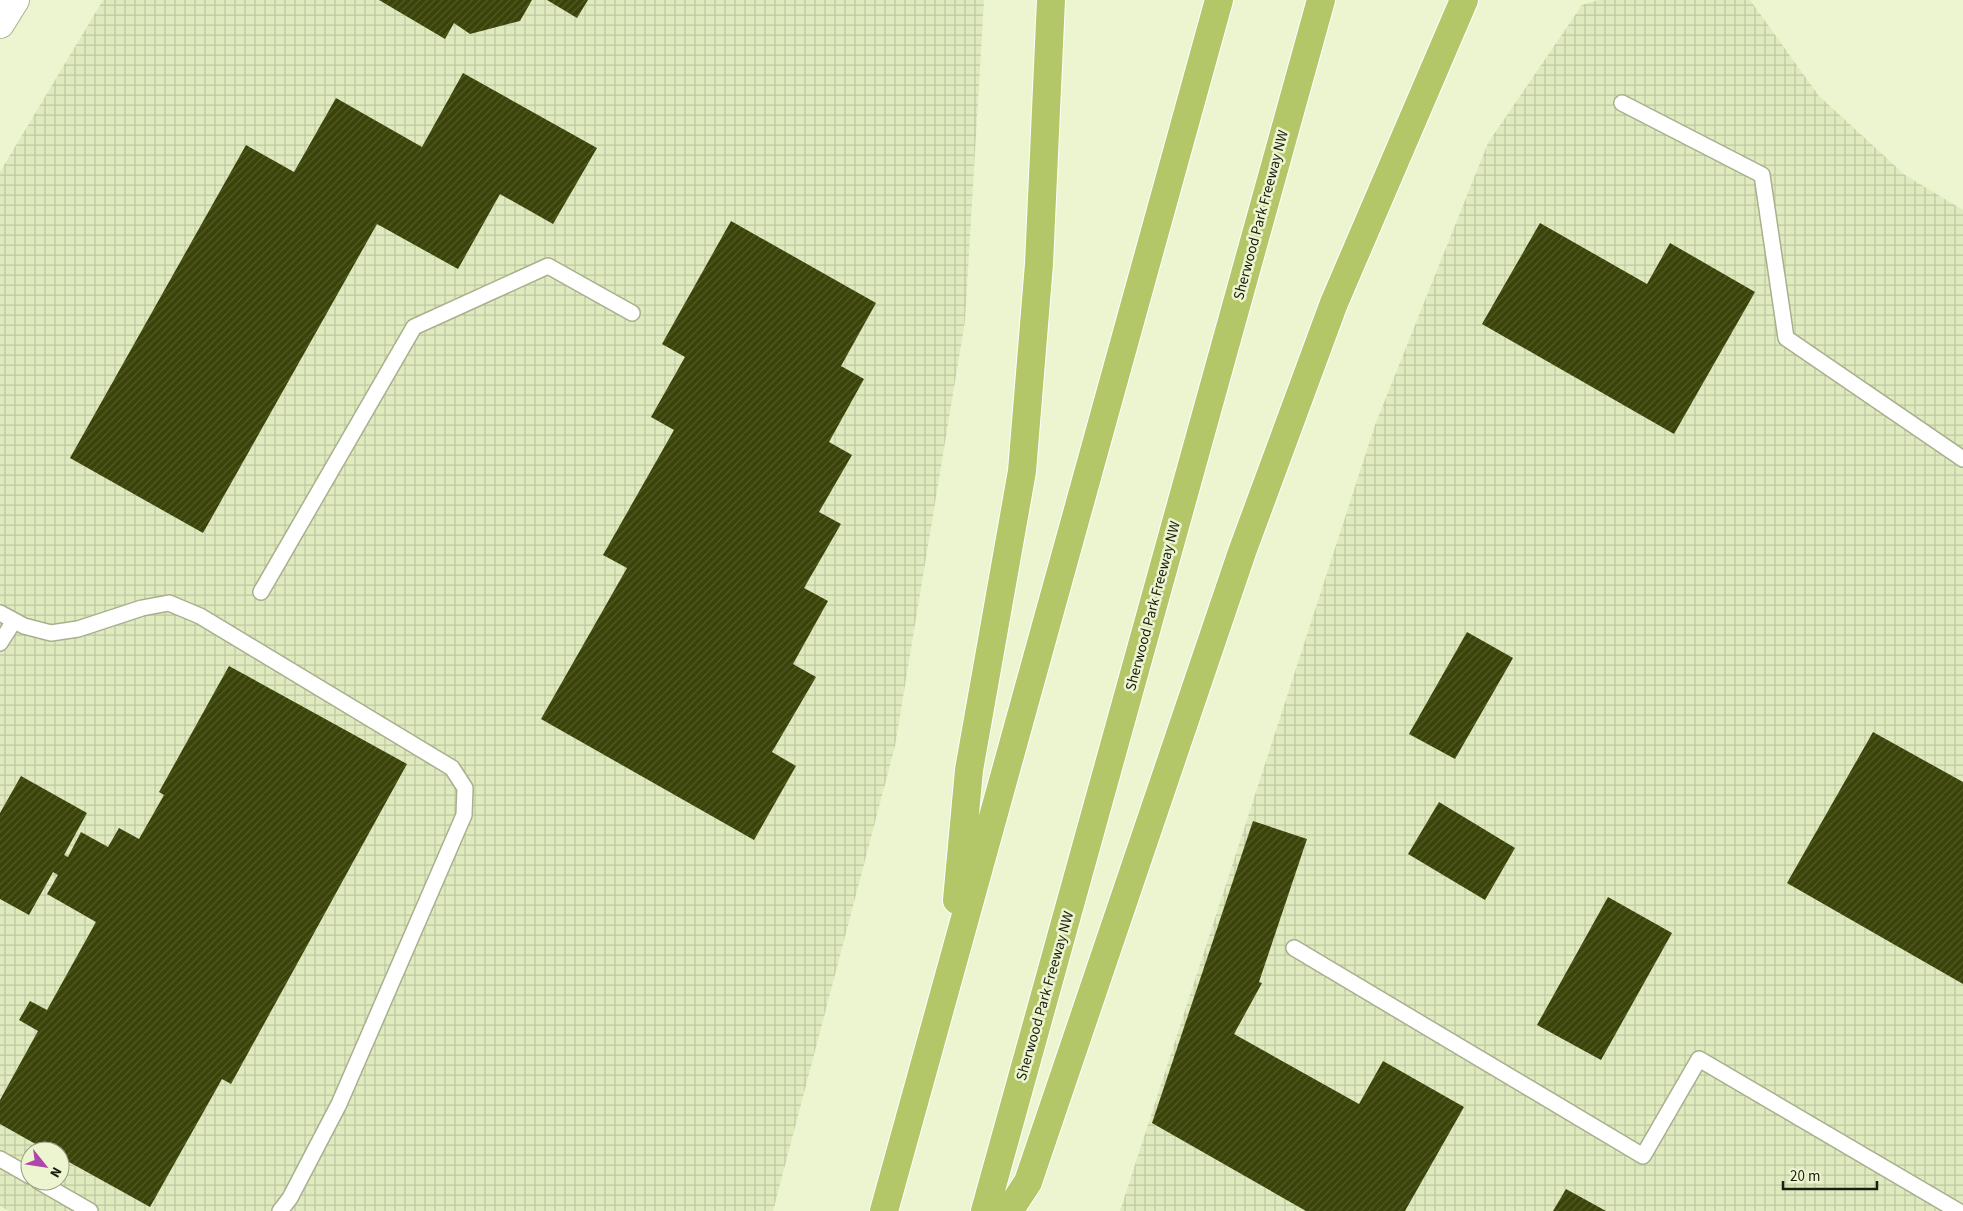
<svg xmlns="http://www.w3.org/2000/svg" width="1963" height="1211" font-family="'Source Sans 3',sans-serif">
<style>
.industrial{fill:url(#industrial-grid);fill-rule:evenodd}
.building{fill:url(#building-hatch)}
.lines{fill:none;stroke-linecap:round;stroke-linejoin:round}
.lane-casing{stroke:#a8b08d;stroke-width:18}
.secondary-casing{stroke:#a8b08d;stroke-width:30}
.highway-casing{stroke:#fff;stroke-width:30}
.lane{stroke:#fff;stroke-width:15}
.secondary{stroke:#fff;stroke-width:28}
.highway{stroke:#b3c769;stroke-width:28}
.labels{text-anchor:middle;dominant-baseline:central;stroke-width:5;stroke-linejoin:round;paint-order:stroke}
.street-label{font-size:15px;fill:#1a1d10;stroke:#ecf5d0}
</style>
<defs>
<pattern id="industrial-grid" width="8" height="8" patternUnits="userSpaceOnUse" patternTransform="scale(1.25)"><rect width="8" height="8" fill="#dfeabe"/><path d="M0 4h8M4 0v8" fill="none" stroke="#bfc8a2"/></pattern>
<pattern id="building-hatch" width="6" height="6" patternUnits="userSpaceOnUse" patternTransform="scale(1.25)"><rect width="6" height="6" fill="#3a4308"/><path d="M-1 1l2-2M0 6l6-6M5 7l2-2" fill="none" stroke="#545b2b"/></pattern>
</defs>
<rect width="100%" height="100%" fill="#ecf5d0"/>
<!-- industrial -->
<path class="industrial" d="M 103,0 L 984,0 L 965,321 L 895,746 L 773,1211 L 9,1211 L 0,1206 L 0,172 ZM 30,1151 L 60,1151 L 60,1181 L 30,1181 Z
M 1598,0 L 1750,0 L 1819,96 L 1905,175 L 1963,210 L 1963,1211 L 1120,1211 L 1375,425 L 1488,143 L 1582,5 Z"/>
<!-- building -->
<path class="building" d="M 379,0 L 532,0 L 520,21 L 470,34 L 454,23 L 445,39 Z
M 547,0 L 588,0 L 577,18 Z
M 463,73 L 597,148 L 553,224 L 500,194 L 458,269 L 377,224 L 203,533 L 70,458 L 246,145 L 294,172 L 336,98 L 422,147 Z
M 731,221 L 876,303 L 841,366 L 864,379 L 829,442 L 852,455 L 819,512 L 841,524 L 804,588 L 828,601 L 793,664 L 816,677 L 772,752 L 796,766 L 754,840 L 541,719 L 627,568 L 603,555 L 674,430 L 651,417 L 685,357 L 662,344 Z
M 1540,223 L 1647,284 L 1670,243 L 1755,292 L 1674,434 L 1482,324 Z
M 1467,632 L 1513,658 L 1455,759 L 1409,734 Z
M 229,666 L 407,764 L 231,1084 L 222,1079 L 150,1207 L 60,1157 L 60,1151 L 48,1151 L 0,1124 L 0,1100 L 38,1031 L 19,1020 L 30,1001 L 47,1010 L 96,922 L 47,894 L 58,875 L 53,872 L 29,915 L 0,899 L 0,813 L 21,776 L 87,813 L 64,855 L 68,857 L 81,832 L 108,847 L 119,828 L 139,839 L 164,795 L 159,792 Z
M 1873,732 L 1963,782 L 1963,984 L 1787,883 Z
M 1439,802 L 1515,848 L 1485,900 L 1408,854 Z
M 1253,821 L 1307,839 L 1259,982 L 1262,983 L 1234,1034 L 1359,1104 L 1383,1061 L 1464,1107 L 1405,1211 L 1306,1211 L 1152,1123 Z
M 1608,897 L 1672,933 L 1601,1060 L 1537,1025 Z
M 1566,1189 L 1606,1211 L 1553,1211 Z"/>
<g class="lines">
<!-- lane casing -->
<g class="lane-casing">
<path id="lane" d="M 1622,103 L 1762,175 L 1786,338 L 1963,459
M 261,592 L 414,327 L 548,266 L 632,313
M 0,613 L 24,626 L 51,633 L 78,629 L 142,608 L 169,603 L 200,616 L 452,768 L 465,788 L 464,815 L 339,1104 L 290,1198 L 280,1211
M 0,643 L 14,621
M 1294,948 L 1643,1156 L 1699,1059 L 1958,1211
M 0,1159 L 30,1176
M 38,1181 L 90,1211"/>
</g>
<!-- secondary casing -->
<g class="secondary-casing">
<path id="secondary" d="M 0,24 L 15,0"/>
</g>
<!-- highway casing -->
<g class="highway-casing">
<path id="highway" d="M 957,900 L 969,770 L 1022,471 L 1039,264 L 1051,0
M 884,1211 L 1219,0
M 985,1211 L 1321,0
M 1009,1211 L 1028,1182 L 1242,552 L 1334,303 L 1464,0"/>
</g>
<!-- lane -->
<use href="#lane" class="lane"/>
<!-- secondary -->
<use href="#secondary" class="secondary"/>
<!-- highway -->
<use href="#highway" class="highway"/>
</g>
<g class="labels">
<!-- street labels -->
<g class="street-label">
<text transform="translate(1261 215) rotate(-75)">Sherwood Park Freeway NW</text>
<text transform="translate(1153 606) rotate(-75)">Sherwood Park Freeway NW</text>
<text transform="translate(1045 996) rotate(-74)">Sherwood Park Freeway NW</text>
</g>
</g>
<!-- north arrow -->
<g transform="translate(45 1166) rotate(120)"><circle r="24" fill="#ecf5d0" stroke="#989f83"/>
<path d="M0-4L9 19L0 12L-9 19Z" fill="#ae47aa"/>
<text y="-8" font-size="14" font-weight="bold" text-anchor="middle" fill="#1a1d10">N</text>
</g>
<!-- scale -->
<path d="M1783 1181v8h94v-8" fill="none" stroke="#1a1d10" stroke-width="2.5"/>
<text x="1790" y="1181" font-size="15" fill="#1a1d10" stroke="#ecf5d0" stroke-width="4" paint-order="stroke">20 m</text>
</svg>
